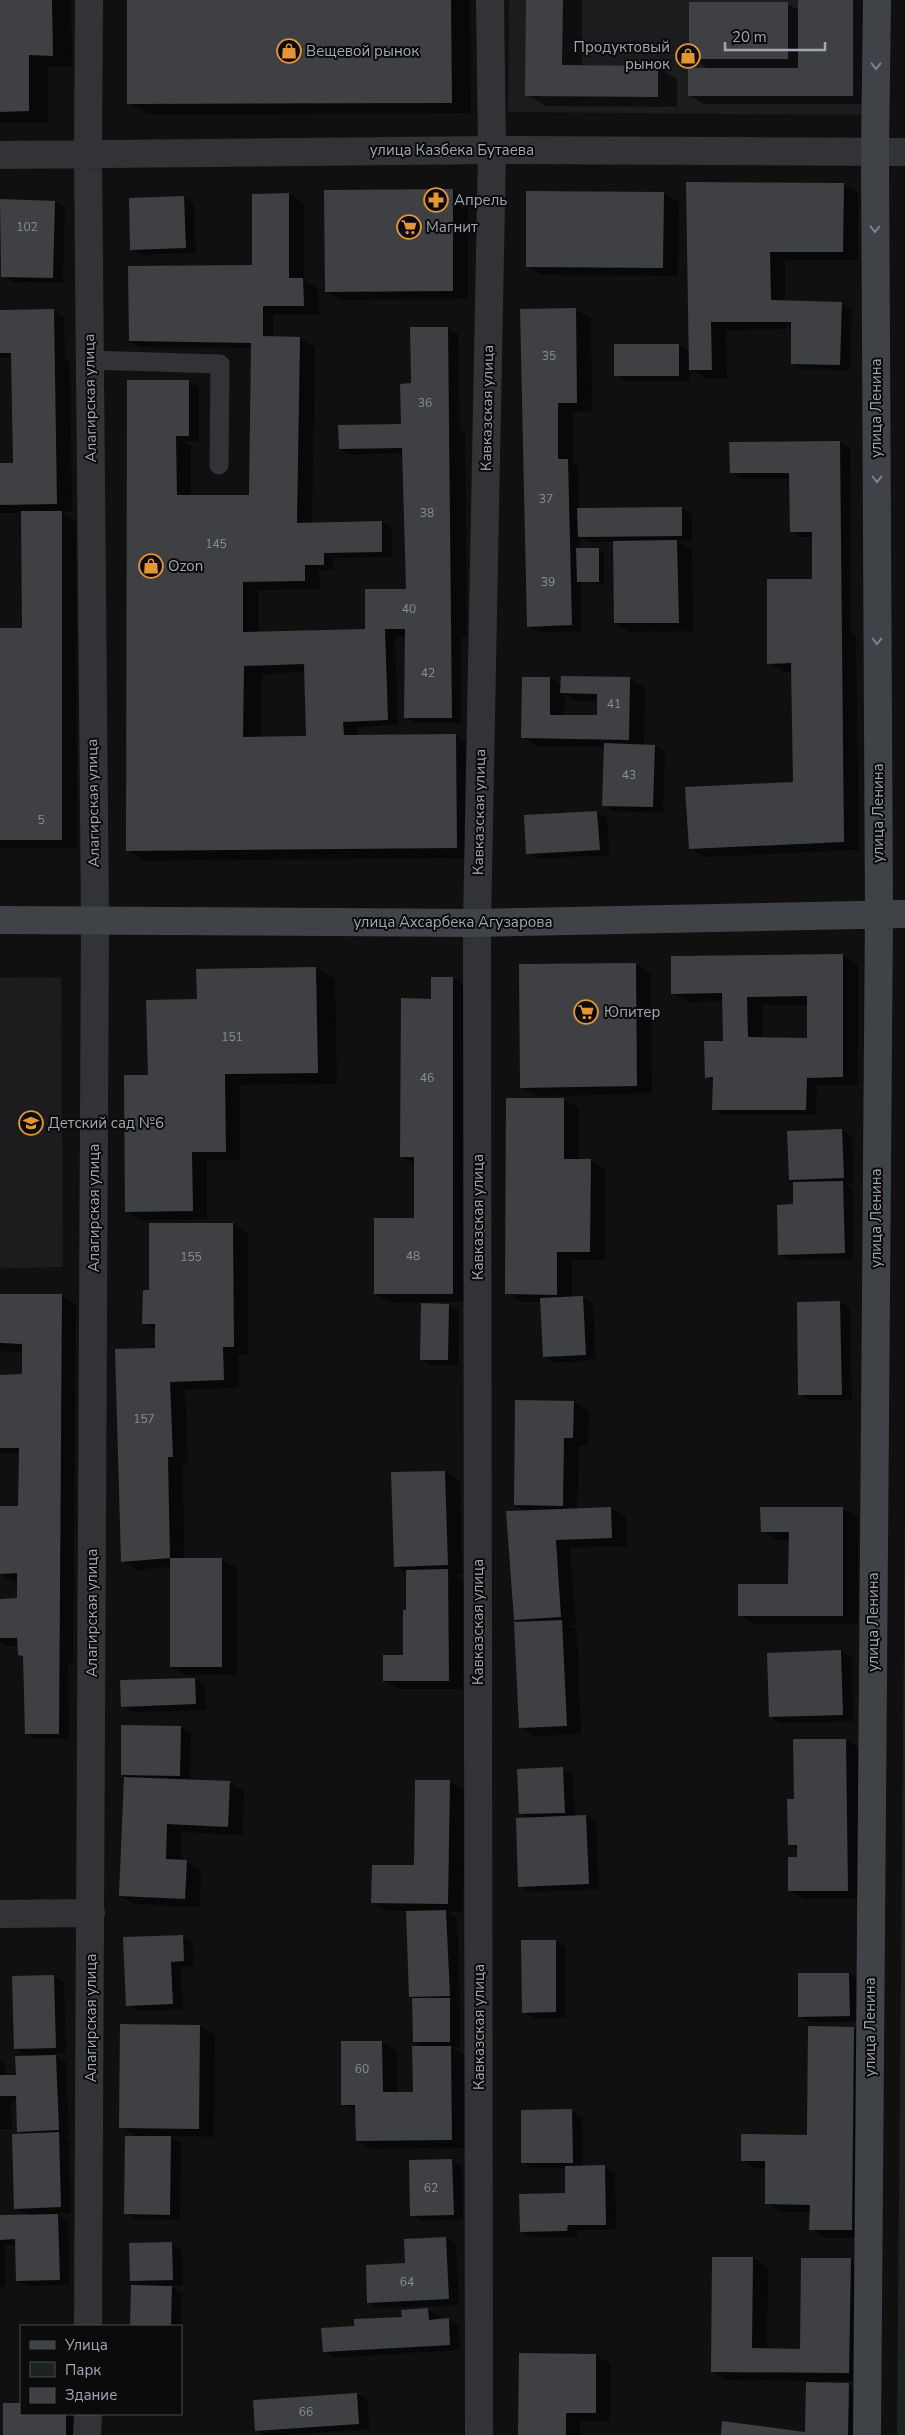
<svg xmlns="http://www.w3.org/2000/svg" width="905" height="2435" font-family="'Nunito Sans',sans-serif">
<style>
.built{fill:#1c1c1e}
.green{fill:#1d241d}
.shadow{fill:#0007;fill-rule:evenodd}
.building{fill:#3f4044;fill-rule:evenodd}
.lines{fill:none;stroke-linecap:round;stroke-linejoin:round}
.lane{stroke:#313336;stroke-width:19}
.street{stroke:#313336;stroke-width:28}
.secondary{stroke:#3f4246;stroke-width:28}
.oneway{stroke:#7f848c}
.labels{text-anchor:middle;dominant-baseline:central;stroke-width:4;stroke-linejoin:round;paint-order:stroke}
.number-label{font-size:12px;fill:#898e96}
.poi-label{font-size:15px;fill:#a2a8b1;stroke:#0b0b0c;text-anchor:start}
.street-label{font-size:15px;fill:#a2a8b1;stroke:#0b0b0c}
</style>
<rect width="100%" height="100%" fill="#101011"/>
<!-- built -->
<path class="built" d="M 509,0 L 868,0 L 867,115 L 508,112 Z
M 61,977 L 63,1267 L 0,1268 L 0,978 Z"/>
<!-- green -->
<path class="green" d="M 905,1514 L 905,2435 L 897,2435 Z"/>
<!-- shadow -->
<path class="shadow" d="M 0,0 L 71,0 L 72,66 L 48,66 L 48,122 L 0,122 Z
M 128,0 L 470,0 L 471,113 L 148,114 L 129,103 Z
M 528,0 L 582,0 L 582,67 L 658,68 L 677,79 L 677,107 L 546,106 L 527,95 Z
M 799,0 L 868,0 L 868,104 L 704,104 L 689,95 L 709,69 L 690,58 L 788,4 L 799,10 Z
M 687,184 L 843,184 L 858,193 L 858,260 L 785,260 L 785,302 L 841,303 L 852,309 L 850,370 L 802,369 L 792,363 L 792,327 L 786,326 L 786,329 L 726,330 L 727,378 L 706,378 L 689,369 L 689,381 L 626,381 L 616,375 L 679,345 L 690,352 Z
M 452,190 L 468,199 L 468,299 L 342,300 L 326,292 Z
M 289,194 L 304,203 L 304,280 L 318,288 L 319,314 L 273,314 L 273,338 L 300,338 L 315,347 L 312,524 L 382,522 L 392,528 L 392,557 L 334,558 L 334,570 L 319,570 L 320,589 L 258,590 L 258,633 L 370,630 L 407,590 L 403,453 L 350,455 L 340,449 L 403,425 L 412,385 L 447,328 L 458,334 L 460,430 L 465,432 L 467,637 L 462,637 L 462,723 L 416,723 L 405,717 L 406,637 L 395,637 L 398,725 L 358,727 L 358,737 L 455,735 L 475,746 L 476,858 L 146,861 L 127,850 L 128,381 L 189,381 L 199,387 L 199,442 L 182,441 L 191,446 L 191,496 L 251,496 L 253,348 L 140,347 L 130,341 L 253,266 ZM 306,672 L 311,737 L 262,738 L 262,674 Z
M 664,194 L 679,202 L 678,276 L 542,275 L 527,266 Z
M 184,197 L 194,203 L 196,253 L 142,255 L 131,249 Z
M 0,201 L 55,202 L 65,208 L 63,283 L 13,282 L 3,276 L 3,259 L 0,259 Z
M 521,310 L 576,310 L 591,318 L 592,411 L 573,412 L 573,463 L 578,466 L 579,509 L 681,508 L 692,514 L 692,541 L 677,541 L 692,550 L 693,631 L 630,632 L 615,623 L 614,542 L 589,542 L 580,537 L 580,550 L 599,549 L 604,552 L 604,584 L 581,583 L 582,631 L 538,632 L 528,626 Z
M 54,311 L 64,317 L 65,359 L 70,362 L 72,512 L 61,513 L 76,521 L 77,848 L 0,848 L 0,629 L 23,629 L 23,513 L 0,513 L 0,464 L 14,464 L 13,358 L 0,358 L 0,312 Z
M 840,442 L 850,448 L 851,634 L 856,636 L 859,850 L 705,857 L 690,848 L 794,783 L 792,672 L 784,672 L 769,663 L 813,580 L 813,537 L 801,537 L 791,531 L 790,479 L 741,479 L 731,473 Z
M 562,677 L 630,679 L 645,687 L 644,746 L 655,746 L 665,752 L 663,813 L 613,811 L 603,805 L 605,747 L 538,746 L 522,737 L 550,678 L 562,685 ZM 565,694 L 577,701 L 599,701 L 598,716 L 564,716 Z
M 597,812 L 607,818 L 610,855 L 537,859 L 527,853 Z
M 843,955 L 858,964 L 858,1085 L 817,1085 L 816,1115 L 724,1115 L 713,1109 L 714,1081 L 706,1077 L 724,1042 L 723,1001 L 688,1002 L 672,993 ZM 762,1005 L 808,1005 L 808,1040 L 763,1039 Z
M 636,964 L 651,973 L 652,1094 L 537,1096 L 521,1087 Z
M 316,968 L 335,979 L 337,1084 L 240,1085 L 240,1160 L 207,1160 L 207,1219 L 141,1220 L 126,1211 L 149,1076 L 198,1000 Z
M 452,978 L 468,987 L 468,1165 L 463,1165 L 463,1225 L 468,1228 L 468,1302 L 427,1302 L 427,1305 L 449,1305 L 459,1311 L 458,1365 L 431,1365 L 421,1359 L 422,1302 L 390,1303 L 375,1294 L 419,1220 L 415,1164 L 402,1157 L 432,1000 Z
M 564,1100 L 579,1108 L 579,1160 L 590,1160 L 605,1169 L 605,1260 L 572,1260 L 572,1298 L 583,1298 L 593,1304 L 596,1360 L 555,1363 L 544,1357 L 541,1302 L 522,1302 L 507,1293 Z
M 842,1130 L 852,1136 L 854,1184 L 845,1184 L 853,1188 L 854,1259 L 790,1260 L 779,1254 L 795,1205 L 794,1182 L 790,1180 Z
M 150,1224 L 233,1224 L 248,1233 L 248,1355 L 238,1355 L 239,1388 L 185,1390 L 188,1465 L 183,1465 L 184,1560 L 221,1560 L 237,1568 L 237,1675 L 186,1675 L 171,1666 L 171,1567 L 137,1570 L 122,1561 L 156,1349 L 156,1330 L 144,1323 L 150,1291 Z
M 0,1295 L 61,1296 L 76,1304 L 73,1663 L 68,1663 L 69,1739 L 36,1739 L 26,1733 L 25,1657 L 20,1654 L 19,1646 L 7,1646 L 0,1642 L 0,1600 L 18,1599 L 18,1582 L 13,1582 L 0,1574 L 0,1508 L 19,1508 L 20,1453 L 0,1453 L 0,1376 L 23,1376 L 23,1352 L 0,1351 Z
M 840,1302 L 850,1308 L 852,1400 L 810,1400 L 799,1394 Z
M 574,1402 L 589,1411 L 588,1446 L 579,1446 L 577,1510 L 611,1508 L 626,1517 L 627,1546 L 570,1548 L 576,1625 L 569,1625 L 577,1630 L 581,1734 L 535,1736 L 520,1727 L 522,1623 L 515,1619 L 527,1512 L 515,1505 Z
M 445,1472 L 460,1481 L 462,1574 L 453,1574 L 463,1579 L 463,1689 L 399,1689 L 384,1681 L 405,1656 L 407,1573 L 395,1566 Z
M 762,1508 L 843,1509 L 858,1517 L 858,1624 L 754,1624 L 739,1615 L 790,1585 L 790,1540 L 777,1540 L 762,1531 Z
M 841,1651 L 852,1657 L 853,1721 L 781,1723 L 771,1717 L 769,1654 Z
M 195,1679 L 205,1685 L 206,1710 L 133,1712 L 123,1706 Z
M 181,1727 L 191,1733 L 190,1781 L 229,1782 L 244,1791 L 243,1835 L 182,1832 L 181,1861 L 186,1861 L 201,1870 L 200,1907 L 135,1904 L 120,1896 L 125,1776 L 122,1775 Z
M 846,1740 L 861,1749 L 863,1899 L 805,1899 L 790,1891 L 798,1858 L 798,1849 L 789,1844 L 795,1800 Z
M 563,1769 L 573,1775 L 575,1817 L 586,1816 L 596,1822 L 599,1889 L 530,1892 L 520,1886 L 529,1819 L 521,1814 Z
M 450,1781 L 465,1790 L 463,1912 L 448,1912 L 457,1917 L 460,2001 L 454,2002 L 460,2005 L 460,2047 L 451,2047 L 466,2056 L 467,2148 L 372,2149 L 357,2141 L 357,2112 L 343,2104 L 382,2042 L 397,2051 L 398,2093 L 414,2093 L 424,2048 L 414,2042 L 414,1999 L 410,1997 L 407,1911 L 388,1911 L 372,1902 L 415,1866 Z
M 183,1936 L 193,1942 L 194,1966 L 181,1967 L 183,2009 L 137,2011 L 127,2005 Z
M 555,1941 L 566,1947 L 566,2018 L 534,2018 L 523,2012 Z
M 849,1974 L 859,1980 L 860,2022 L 810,2022 L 799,2016 Z
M 54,1977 L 64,1982 L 66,2053 L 52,2054 L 66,2062 L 69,2136 L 63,2136 L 69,2139 L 71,2213 L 55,2213 L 68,2221 L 70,2285 L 28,2286 L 17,2280 L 16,2245 L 5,2245 L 6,2287 L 0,2287 L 0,2217 L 29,2216 L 16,2208 L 25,2135 L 18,2131 L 17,2101 L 11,2101 L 12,2129 L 0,2129 L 0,2060 L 6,2064 L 6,2076 L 17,2076 L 29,2057 L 15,2049 Z
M 200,2026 L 215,2035 L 214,2137 L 169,2136 L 181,2143 L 180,2220 L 135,2219 L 125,2213 L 138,2137 L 121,2127 Z
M 854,2028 L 869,2037 L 867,2238 L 826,2238 L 811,2229 L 811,2212 L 781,2212 L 766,2203 L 766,2169 L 757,2169 L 742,2160 L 808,2136 Z
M 572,2111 L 582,2117 L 583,2167 L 605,2167 L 615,2173 L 616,2230 L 578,2230 L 577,2237 L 532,2237 L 521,2231 L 567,2194 L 566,2168 L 532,2168 L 522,2162 Z
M 452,2160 L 462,2166 L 463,2220 L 422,2221 L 411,2215 Z
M 446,2238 L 456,2244 L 459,2305 L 378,2308 L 368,2302 L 407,2265 L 406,2240 Z
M 171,2244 L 182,2250 L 183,2285 L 169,2285 L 182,2293 L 181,2335 L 181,2326 L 131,2326 L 132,2286 L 143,2287 L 131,2280 Z
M 713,2258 L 753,2258 L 768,2267 L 767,2350 L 801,2350 L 850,2259 L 866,2268 L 864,2381 L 825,2381 L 825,2383 L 849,2384 L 864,2393 L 863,2435 L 722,2435 L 806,2433 L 807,2381 L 727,2380 L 712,2371 Z
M 428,2310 L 438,2316 L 438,2320 L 448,2320 L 459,2326 L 460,2350 L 334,2358 L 324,2352 L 355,2327 L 403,2318 Z
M 595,2355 L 611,2364 L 610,2421 L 580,2421 L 580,2435 L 519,2435 Z
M 357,2394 L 368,2400 L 369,2429 L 284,2435 L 265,2435 L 256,2430 L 254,2401 Z
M 4,2404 L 21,2404 L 21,2414 L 81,2414 L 81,2435 L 4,2435 Z"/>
<!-- building -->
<path class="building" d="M 0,0 L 52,0 L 53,56 L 29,55 L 29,111 L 0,112 Z
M 127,0 L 451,0 L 452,103 L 127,104 Z
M 526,0 L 563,0 L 562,65 L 658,66 L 658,97 L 525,96 Z
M 798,0 L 853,0 L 853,96 L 688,96 L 688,68 L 798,68 Z
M 689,2 L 788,2 L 788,59 L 689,59 Z
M 686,182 L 844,183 L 843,252 L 770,252 L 771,300 L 842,302 L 840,365 L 791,364 L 791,322 L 711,322 L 712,370 L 689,370 Z
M 453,189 L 453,291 L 325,292 L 324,190 Z
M 526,191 L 664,192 L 663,268 L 526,267 Z
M 289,193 L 289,278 L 303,278 L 304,306 L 263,306 L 263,336 L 300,337 L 297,523 L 382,521 L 382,552 L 324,553 L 324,565 L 305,565 L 305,581 L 243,582 L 243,632 L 365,629 L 365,589 L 406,589 L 402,448 L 339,449 L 338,425 L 401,424 L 400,384 L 411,383 L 410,327 L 448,327 L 452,718 L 404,718 L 405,629 L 385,629 L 388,720 L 343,722 L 344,735 L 456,734 L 457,848 L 126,851 L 127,380 L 189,380 L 189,436 L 176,436 L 177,495 L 249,495 L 251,343 L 129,341 L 128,266 L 252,265 L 252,194 ZM 304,664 L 306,736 L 243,737 L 244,666 Z
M 184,196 L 186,248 L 130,250 L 129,198 Z
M 0,199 L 55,201 L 53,278 L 1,277 Z
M 576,308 L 577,403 L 558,403 L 558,459 L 568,459 L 572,625 L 527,627 L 520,309 Z
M 54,309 L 57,504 L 0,505 L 0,463 L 13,463 L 11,353 L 0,353 L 0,310 Z
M 614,344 L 679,344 L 679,376 L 614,376 Z
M 840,441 L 844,842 L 689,849 L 685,787 L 793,782 L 791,663 L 767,664 L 767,579 L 812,579 L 812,532 L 790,532 L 789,473 L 730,473 L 729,442 Z
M 682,507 L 682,536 L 578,537 L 577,508 Z
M 21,511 L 62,511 L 62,840 L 0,840 L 0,628 L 22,628 Z
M 677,540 L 679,623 L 614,623 L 613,541 Z
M 576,548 L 599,548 L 599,582 L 577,582 Z
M 561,676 L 630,677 L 629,740 L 521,738 L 522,677 L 550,677 L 550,715 L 597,715 L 597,694 L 560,693 Z
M 604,743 L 655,745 L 653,807 L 602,806 Z
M 597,811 L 600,850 L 526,854 L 524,815 Z
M 843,954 L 843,1077 L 807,1078 L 806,1110 L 712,1110 L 713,1077 L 705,1078 L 704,1041 L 723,1041 L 722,993 L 671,994 L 671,956 ZM 807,996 L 807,1038 L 748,1037 L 747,997 Z
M 636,963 L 637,1086 L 520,1088 L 519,964 Z
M 316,967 L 318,1073 L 225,1074 L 226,1152 L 192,1152 L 193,1211 L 125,1212 L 124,1075 L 148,1075 L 146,1000 L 197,999 L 196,969 Z
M 431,977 L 453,977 L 453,1294 L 374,1294 L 374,1218 L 414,1218 L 414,1157 L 400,1157 L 401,998 L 431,999 Z
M 506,1098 L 564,1098 L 564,1159 L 591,1159 L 590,1252 L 557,1252 L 557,1295 L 505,1294 Z
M 842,1129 L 844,1178 L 789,1180 L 787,1131 Z
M 843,1181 L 845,1253 L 778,1255 L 777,1205 L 793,1204 L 793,1182 Z
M 149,1223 L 233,1223 L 234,1347 L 223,1347 L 224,1380 L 170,1382 L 173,1457 L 168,1457 L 170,1558 L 121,1562 L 115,1349 L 155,1348 L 155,1324 L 142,1324 L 143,1290 L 149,1290 Z
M 0,1294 L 62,1294 L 59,1734 L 25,1734 L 23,1656 L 18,1655 L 17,1638 L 0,1638 L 0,1599 L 17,1598 L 17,1573 L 0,1574 L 0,1506 L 18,1506 L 19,1448 L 0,1448 L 0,1375 L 22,1374 L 22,1344 L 0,1343 Z
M 583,1296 L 586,1355 L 543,1357 L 540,1298 Z
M 840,1301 L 842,1395 L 798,1395 L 797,1302 Z
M 421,1303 L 449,1304 L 448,1360 L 420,1360 Z
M 515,1400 L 574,1401 L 573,1438 L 564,1438 L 563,1506 L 514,1505 Z
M 445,1471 L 448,1565 L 394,1567 L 391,1472 Z
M 611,1507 L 612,1538 L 556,1540 L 561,1617 L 514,1620 L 506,1511 Z
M 760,1507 L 843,1507 L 843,1616 L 738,1616 L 738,1584 L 788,1584 L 789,1532 L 761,1532 Z
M 170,1558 L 222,1558 L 222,1667 L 170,1667 Z
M 448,1569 L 449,1681 L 383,1681 L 383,1655 L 403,1655 L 403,1610 L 406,1610 L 406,1570 Z
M 562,1620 L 567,1726 L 519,1728 L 514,1622 Z
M 841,1650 L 843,1715 L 769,1717 L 767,1653 Z
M 195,1678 L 196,1704 L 121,1707 L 120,1680 Z
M 121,1725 L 181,1726 L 180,1776 L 121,1775 Z
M 793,1739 L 846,1739 L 848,1891 L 788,1891 L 788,1857 L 797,1857 L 797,1845 L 788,1845 L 787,1799 L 794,1799 Z
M 563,1767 L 565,1813 L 519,1814 L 517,1769 Z
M 124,1777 L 230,1781 L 228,1827 L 167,1824 L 166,1859 L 187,1860 L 185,1899 L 119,1896 Z
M 415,1780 L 450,1780 L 448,1904 L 371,1903 L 372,1865 L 414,1865 Z
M 586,1815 L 589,1884 L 518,1887 L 516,1818 Z
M 446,1910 L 450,1996 L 409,1997 L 406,1911 Z
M 183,1935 L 184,1961 L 171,1962 L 173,2004 L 126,2006 L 123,1937 Z
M 521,1940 L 556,1940 L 556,2012 L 522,2013 Z
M 798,1973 L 849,1973 L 850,2016 L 798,2017 Z
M 54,1975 L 56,2048 L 14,2049 L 12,1976 Z
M 412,1998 L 450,1998 L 450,2042 L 413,2042 Z
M 120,2024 L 200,2025 L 199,2129 L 119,2128 Z
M 808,2026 L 854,2027 L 852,2230 L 809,2230 L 810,2205 L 765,2204 L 765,2161 L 741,2161 L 741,2134 L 807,2135 Z
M 341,2041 L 382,2041 L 383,2092 L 413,2092 L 412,2046 L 451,2046 L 452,2140 L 356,2141 L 355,2105 L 341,2105 Z
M 56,2055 L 59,2130 L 17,2132 L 16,2096 L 0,2096 L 0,2075 L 16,2075 L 15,2056 Z
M 572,2109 L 573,2163 L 521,2163 L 521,2110 Z
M 59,2132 L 61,2207 L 14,2209 L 12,2134 Z
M 125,2136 L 171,2136 L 170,2215 L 124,2214 Z
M 452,2159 L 454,2215 L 410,2216 L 409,2160 Z
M 605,2165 L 606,2225 L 568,2225 L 567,2231 L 520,2232 L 519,2194 L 565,2193 L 565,2166 Z
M 58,2214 L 60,2280 L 16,2281 L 15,2239 L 0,2240 L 0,2215 Z
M 446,2237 L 449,2299 L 367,2303 L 366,2265 L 405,2263 L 404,2239 Z
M 172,2242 L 173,2280 L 130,2281 L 129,2243 Z
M 712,2257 L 753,2257 L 752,2348 L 800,2349 L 801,2258 L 851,2258 L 849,2373 L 711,2372 Z
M 131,2285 L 172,2286 L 171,2326 L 130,2326 Z
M 428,2308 L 429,2320 L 449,2318 L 450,2345 L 323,2352 L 321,2328 L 354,2326 L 354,2319 L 402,2317 L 401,2310 Z
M 519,2353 L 596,2354 L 596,2413 L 566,2413 L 566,2435 L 518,2435 Z
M 806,2382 L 849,2383 L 848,2435 L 721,2435 L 722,2421 L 805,2432 Z
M 357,2393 L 359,2424 L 255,2431 L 253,2400 Z
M 3,2403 L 21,2403 L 21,2414 L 66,2414 L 66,2435 L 3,2435 Z"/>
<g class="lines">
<!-- lane -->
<path class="lane" d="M 89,360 L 220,364 L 219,465"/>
<!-- street -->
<path class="street" d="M 0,155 L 492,150 L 905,152
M 0,1914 L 91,1913
M 88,2326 L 95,921 L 88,154 L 89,0
M 87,2435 L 88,2414
M 479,2435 L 477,923 L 492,150 L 490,0"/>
<!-- secondary -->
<path class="secondary" d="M 0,920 L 477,923 L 905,914
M 867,2435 L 879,914 L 875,151 L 877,0"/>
</g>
<!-- one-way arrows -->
<defs><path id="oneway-chevron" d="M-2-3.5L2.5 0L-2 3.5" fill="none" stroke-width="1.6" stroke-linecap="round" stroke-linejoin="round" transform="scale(1.25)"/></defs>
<g class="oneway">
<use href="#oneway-chevron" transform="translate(876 66) rotate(91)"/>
<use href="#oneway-chevron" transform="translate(875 229) rotate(90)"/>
<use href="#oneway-chevron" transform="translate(877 479) rotate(90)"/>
<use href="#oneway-chevron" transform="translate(877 641) rotate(90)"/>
</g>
<!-- icons -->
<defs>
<g id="shop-ring" transform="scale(1.25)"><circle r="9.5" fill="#0b0b0c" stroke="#e59534" stroke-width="1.5"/><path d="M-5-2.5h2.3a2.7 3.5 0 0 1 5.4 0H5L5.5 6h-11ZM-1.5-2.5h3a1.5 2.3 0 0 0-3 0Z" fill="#e59534"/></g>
<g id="pharmacy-ring" transform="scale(1.25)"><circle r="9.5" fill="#0b0b0c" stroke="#e59534" stroke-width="1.5"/><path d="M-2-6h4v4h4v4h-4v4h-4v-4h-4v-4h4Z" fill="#e59534"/></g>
<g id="supermarket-ring" transform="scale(1.25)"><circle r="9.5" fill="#0b0b0c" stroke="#e59534" stroke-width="1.5"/><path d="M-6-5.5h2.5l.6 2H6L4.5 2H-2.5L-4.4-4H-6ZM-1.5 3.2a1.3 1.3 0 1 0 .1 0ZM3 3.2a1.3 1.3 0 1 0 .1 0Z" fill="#e59534"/></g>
<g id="school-ring" transform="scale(1.25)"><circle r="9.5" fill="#0b0b0c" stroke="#e59534" stroke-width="1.5"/><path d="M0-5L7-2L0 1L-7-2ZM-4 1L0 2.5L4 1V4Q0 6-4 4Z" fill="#e59534"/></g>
</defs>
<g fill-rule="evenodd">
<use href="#shop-ring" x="289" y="51"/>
<use href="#shop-ring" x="688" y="56"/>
<use href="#pharmacy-ring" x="436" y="200"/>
<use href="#supermarket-ring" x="409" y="227"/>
<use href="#shop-ring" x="151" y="566"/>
<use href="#supermarket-ring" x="586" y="1012"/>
<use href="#school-ring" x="31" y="1123"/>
</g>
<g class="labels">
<!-- number labels -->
<g class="number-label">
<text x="27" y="227">102</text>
<text x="549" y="356">35</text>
<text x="425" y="403">36</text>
<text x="546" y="499">37</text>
<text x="427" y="513">38</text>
<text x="216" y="544">145</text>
<text x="548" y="582">39</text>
<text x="409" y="609">40</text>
<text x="428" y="673">42</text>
<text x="614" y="704">41</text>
<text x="629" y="775">43</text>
<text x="41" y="820">5</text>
<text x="232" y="1037">151</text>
<text x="427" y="1078">46</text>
<text x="413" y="1256">48</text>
<text x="191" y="1257">155</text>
<text x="144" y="1419">157</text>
<text x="362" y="2069">60</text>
<text x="431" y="2188">62</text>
<text x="407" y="2282">64</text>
<text x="306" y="2412">66</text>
</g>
<!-- poi labels -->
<g class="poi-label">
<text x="670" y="47" text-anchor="end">Продуктовый<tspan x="670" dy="17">рынок</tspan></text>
<text x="306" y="51">Вещевой рынок</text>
<text x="454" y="200">Апрель</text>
<text x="426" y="227">Магнит</text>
<text x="168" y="566">Ozon</text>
<text x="604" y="1012">Юпитер</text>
<text x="48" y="1123">Детский сад №6</text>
</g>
<!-- street labels -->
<g class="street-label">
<text x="452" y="150">улица Казбека Бутаева</text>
<text transform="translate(90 398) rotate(-91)">Алагирская улица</text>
<text transform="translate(487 408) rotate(-89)">Кавказская улица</text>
<text transform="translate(876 408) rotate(-90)">улица Ленина</text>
<text transform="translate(93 803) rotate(-91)">Алагирская улица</text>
<text transform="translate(479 812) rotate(-89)">Кавказская улица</text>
<text transform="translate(878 813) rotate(-90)">улица Ленина</text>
<text x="453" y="922">улица Ахсарбека Агузарова</text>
<text transform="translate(94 1208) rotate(-90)">Алагирская улица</text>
<text transform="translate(478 1217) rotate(-90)">Кавказская улица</text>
<text transform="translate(876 1218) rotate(-90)">улица Ленина</text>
<text transform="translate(92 1613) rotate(-90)">Алагирская улица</text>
<text transform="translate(478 1622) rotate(-90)">Кавказская улица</text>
<text transform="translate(873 1622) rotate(-90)">улица Ленина</text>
<text transform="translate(91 2018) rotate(-90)">Алагирская улица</text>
<text transform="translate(479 2027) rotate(-90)">Кавказская улица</text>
<text transform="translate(870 2027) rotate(-90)">улица Ленина</text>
</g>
</g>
<!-- legend -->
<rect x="20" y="2325" width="162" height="90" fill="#0b0b0c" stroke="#474a4e"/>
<rect x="30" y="2341" width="25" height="8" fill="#3f4246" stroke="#474a4e"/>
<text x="65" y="2350" font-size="15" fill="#a2a8b1">Улица</text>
<rect x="30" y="2362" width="25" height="15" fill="#1d241d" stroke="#474a4e"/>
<text x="65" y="2375" font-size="15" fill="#a2a8b1">Парк</text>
<rect x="30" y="2388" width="25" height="15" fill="#3f4044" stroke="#474a4e"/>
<text x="65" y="2400" font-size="15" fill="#a2a8b1">Здание</text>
<!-- scale -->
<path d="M725 42v8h100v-8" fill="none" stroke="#a2a8b1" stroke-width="2.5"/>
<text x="732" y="42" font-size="15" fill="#a2a8b1" stroke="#0b0b0c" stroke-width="4" paint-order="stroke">20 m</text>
</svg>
